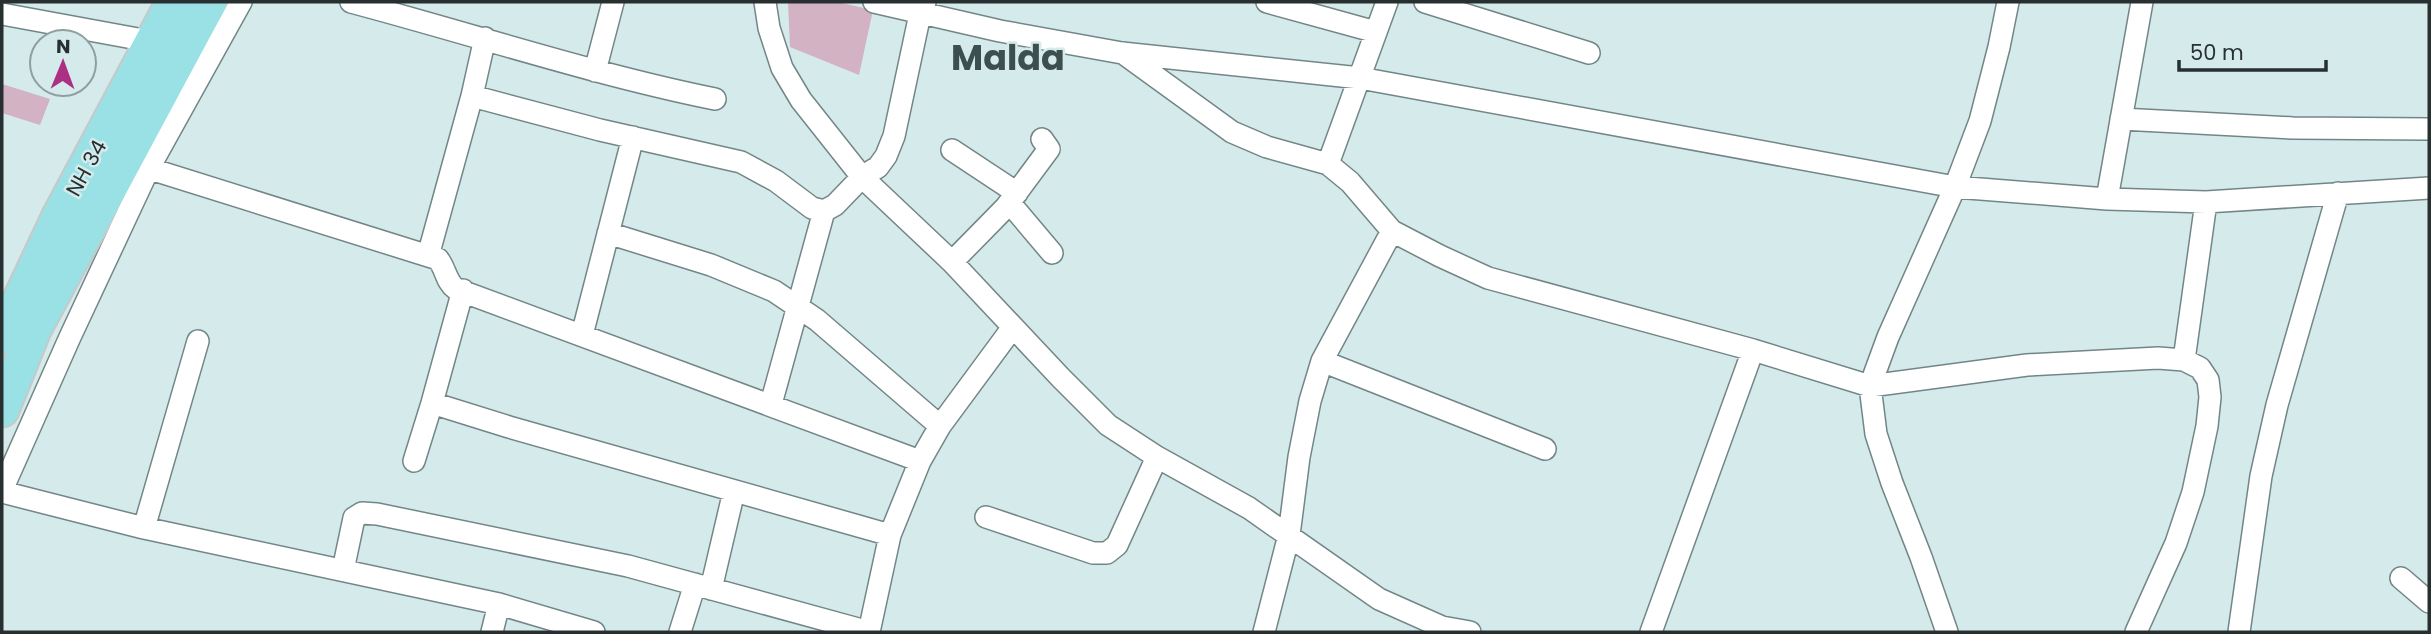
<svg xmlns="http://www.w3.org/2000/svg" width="2431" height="634" font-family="Poppins,sans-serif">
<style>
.building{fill:#d2b2c3}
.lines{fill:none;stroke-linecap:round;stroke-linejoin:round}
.street-casing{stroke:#738687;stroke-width:24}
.primary-casing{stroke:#c7c9c9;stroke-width:37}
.street{stroke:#fff;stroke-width:21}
.primary{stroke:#9ae1e5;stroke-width:33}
.labels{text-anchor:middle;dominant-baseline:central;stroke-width:5;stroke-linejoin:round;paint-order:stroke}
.street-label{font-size:21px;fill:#272f30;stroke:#d5eaeb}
.town-label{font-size:35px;font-weight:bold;fill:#3d4e4f;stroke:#d5eaeb}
</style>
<rect width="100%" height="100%" fill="#d5eaeb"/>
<!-- building -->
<path class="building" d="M 788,2 L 837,2 L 873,10 L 859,75 L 790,47 Z
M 2,84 L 50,99 L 40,125 L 2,113 Z"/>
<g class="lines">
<!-- street casing -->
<g class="street-casing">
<path id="street" d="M 351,2 C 472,34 592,74 715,99
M 765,2 L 769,28 L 782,68 L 801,100 L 862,177 L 952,262 L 1061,378 L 1108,425 L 1157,457 L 1249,508 L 1379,599 L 1442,627 L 1470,632
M 874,2 L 1000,31 L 1122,53 L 1360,78 L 1955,187 L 2107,199 L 2206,202 L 2184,360 L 2200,368 L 2208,380 L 2210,397 L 2207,426 L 2193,492 L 2176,543 L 2136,632
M 1267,2 L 1376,32
M 1387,2 L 1328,164 L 1350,182 L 1392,231 L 1440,256 L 1488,278 L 1753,350 L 1870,386 L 2027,365 L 2158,358 L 2184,360
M 1425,2 L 1589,53
M 2,14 L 138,39
M 1123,53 L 1232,132 L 1267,147 L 1328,164
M 595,71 L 613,2
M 472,96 L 600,130 L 741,162 L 776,181 L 812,208 L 824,211 L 835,205 L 862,177 L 878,167 L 886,156 L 894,136 L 920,14 L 925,2
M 2121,119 L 2293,128 L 2429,129
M 952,150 L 1017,193
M 125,161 L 438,259 C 446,269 446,282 456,289 L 920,461 L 940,426 L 1013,327
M 2107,199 L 2142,2
M 2206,202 L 2429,188
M 1006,207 L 1049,149 L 1042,139
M 608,233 L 711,265 L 774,291 L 817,320 L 940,426
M 428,256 L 472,96 L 485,38
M 952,262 L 1006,207 L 1014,208 L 1052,253
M 582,335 L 633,137
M 1322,361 L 1545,449
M 432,403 L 509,427 L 890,535
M 771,404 L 824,211
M 414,461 L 432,403 L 463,290
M 2,490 L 70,337 L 149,168 L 241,2
M 2,492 L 144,528 L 499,604 L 594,632
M 986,517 L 1093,553 L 1107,553 L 1117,545 L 1157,457
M 144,528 L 198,341
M 343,570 L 354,518 L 362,513 L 377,514 L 628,566 L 869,632 L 890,535 L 920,461
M 2401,578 L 2429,602
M 711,589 L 734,491
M 492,632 L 499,604
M 680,632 L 695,584
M 1264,632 L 1289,535 L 1299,457 L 1310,401 L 1322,361 L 1392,231
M 1651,632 L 1753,350
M 1947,632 L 1921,557 L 1892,483 L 1876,434 L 1870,386 L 1888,337 L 1955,187 L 1980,121 L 1999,47 L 2008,2
M 2239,632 L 2261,476 L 2277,405 L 2338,193"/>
</g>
<!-- primary casing -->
<g class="primary-casing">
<path id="primary" d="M 2,337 L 59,216 L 173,2
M 2,410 L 34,330 L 210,2"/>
</g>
<!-- street -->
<use href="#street" class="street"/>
<!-- primary -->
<use href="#primary" class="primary"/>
</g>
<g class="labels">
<!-- street labels -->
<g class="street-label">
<text transform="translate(86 168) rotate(-61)">NH 34</text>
</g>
<!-- town labels -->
<g class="town-label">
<text x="1008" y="57">Malda</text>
</g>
</g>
<!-- border -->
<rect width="2431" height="634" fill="none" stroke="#272f30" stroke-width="7"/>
<!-- north arrow -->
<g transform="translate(63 63) rotate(1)"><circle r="33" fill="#d5eaeb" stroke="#8f9fa0" stroke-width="2"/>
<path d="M0-5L12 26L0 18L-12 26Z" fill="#ab3083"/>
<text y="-10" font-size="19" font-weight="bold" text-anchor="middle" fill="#272f30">N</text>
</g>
<!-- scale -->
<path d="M2179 60v10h147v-10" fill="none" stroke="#272f30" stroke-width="3.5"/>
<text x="2190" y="60" font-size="21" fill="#272f30" stroke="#d5eaeb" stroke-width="5" paint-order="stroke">50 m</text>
</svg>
